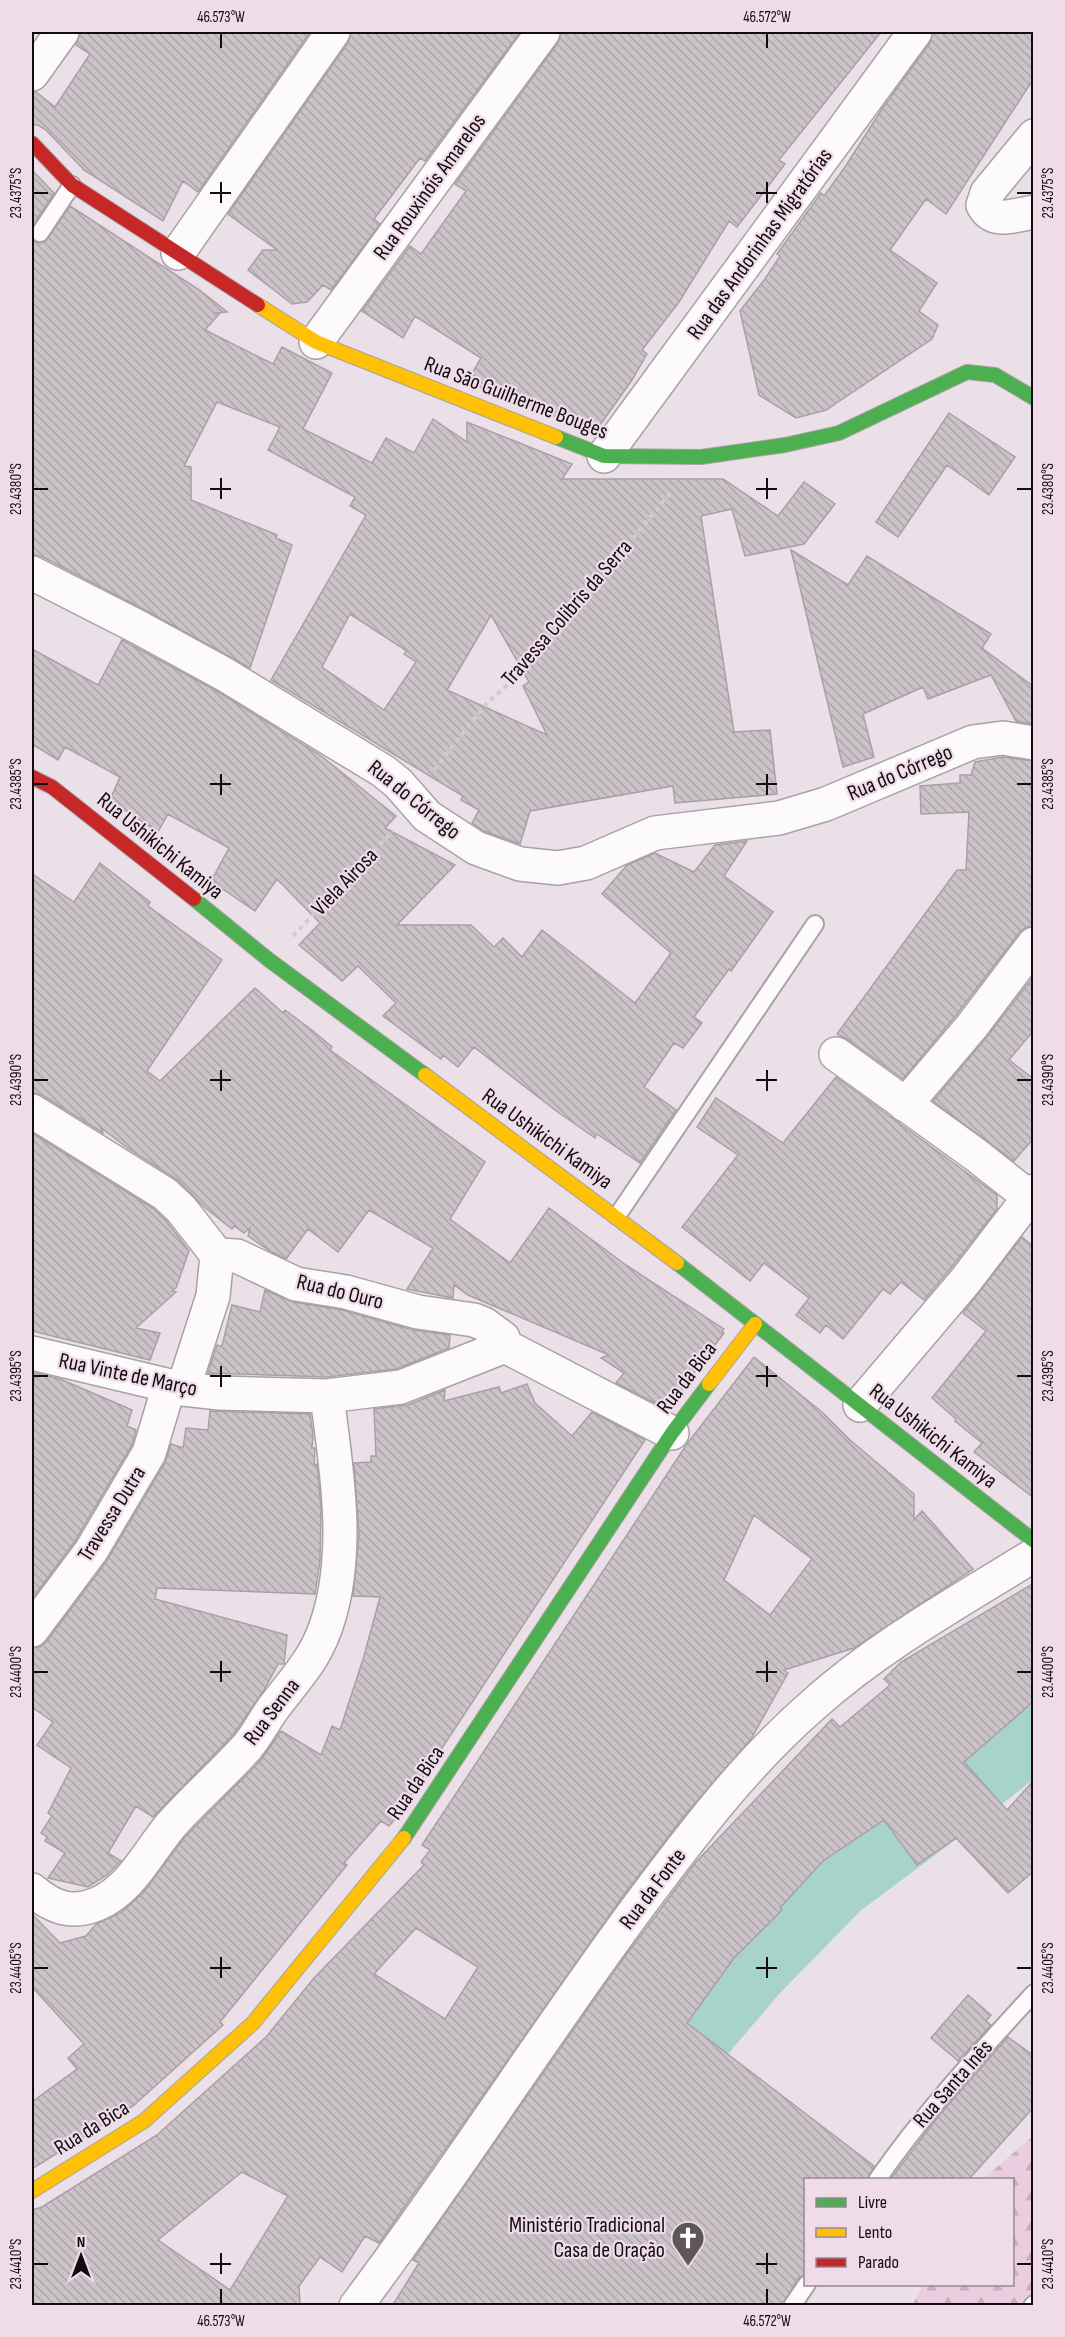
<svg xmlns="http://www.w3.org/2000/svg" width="1065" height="2337" font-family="'Sofia Sans Condensed',sans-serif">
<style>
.forest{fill:url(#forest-firs)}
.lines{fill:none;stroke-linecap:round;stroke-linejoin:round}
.river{stroke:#a8d3ca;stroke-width:64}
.building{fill:url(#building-back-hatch);stroke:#a8a0a6;stroke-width:1.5;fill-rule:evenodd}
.lane-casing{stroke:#a8a1a6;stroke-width:20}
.street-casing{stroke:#a8a1a6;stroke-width:36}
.fast-casing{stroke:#a8a1a6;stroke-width:16}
.slow-casing{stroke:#a8a1a6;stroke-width:16}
.jam-casing{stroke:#a8a1a6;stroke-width:16}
.path{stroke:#cfccce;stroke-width:4;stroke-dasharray:4.5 4.5;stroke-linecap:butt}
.lane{stroke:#fcfafb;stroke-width:16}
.street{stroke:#fcfafb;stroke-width:33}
.fast{stroke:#4caf50;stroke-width:14}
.slow{stroke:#ffc107;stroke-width:14}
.jam{stroke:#c62828;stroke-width:14}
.ticks{fill:none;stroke:#120c10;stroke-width:2}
.labels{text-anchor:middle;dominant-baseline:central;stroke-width:4.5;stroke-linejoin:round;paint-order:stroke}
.street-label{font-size:22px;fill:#120c10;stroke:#efdce8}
.poi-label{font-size:22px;fill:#120c10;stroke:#efdce8;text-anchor:end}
.neatline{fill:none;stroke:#120c10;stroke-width:2}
.ticks-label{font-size:15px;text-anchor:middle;fill:#120c10}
</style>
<defs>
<pattern id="forest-firs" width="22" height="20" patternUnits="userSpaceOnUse" patternTransform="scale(1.5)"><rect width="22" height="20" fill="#eacee0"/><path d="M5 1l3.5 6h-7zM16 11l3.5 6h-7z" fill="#c8b0bf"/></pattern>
<pattern id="building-back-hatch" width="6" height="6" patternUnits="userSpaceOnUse" patternTransform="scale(1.5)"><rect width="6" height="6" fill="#cbc3c8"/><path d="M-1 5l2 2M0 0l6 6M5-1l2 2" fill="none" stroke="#ada6ab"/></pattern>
</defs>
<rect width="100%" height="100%" fill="#ebe0e7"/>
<!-- forest -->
<path class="forest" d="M 1033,2136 L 1034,2294 L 1025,2305 L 912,2306 L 923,2285 L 1012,2284 L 1012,2180 L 983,2179 Z"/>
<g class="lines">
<!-- river -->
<path class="river" d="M 644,2103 L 755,1973 L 840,1886 L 962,1795 L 1034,1738"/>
</g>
<!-- building -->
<path class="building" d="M 80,32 L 310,32 L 198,192 L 183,181 L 163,221 L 84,170 L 46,130 L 38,125 L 32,125 L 32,93 L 36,92 L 55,107 L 90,54 L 76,45 Z
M 351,32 L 520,32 L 425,161 L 420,158 L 374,219 L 380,224 L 331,290 L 323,285 L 307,302 L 292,304 L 248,270 L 263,250 L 277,250 L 228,214 L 348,43 Z
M 561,32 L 881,32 L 779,160 L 785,164 L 737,227 L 729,221 L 679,302 L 642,350 L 647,354 L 632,380 L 595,432 L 467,382 L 481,358 L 415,316 L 403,338 L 362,311 L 410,246 L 421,254 L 466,191 L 455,184 L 558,43 Z
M 933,32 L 1034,32 L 1034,78 L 946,214 L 926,199 L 890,250 L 937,283 L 919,311 L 938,325 L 932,339 L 826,410 L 796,418 L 759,395 L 740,311 L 765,279 L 780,256 L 777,254 L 821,193 L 824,196 L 845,167 L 882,109 L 930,43 Z
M 32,170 L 54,193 L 32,227 Z
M 70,206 L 201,291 L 227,312 L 217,313 L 219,314 L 205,330 L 273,364 L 282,347 L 332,373 L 303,429 L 372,463 L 386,438 L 414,453 L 433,419 L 467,442 L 467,422 L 572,464 L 562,479 L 723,479 L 778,516 L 804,482 L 835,504 L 804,544 L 745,556 L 732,509 L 701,516 L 734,732 L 770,730 L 777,794 L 675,803 L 673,786 L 530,811 L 520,844 L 484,831 L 472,823 L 479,810 L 461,800 L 463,796 L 271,680 L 366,515 L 350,506 L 355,497 L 268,450 L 280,427 L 217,402 L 184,466 L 191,467 L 191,500 L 277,535 L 276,538 L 292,545 L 250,668 L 147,611 L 41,556 L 32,554 L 32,239 L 39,243 L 45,242 ZM 350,614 L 407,651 L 404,654 L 416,662 L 384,710 L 322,667 ZM 491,615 L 529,682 L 523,686 L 547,735 L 447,690 Z
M 949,413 L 1015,457 L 989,495 L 947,465 L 898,537 L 876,522 Z
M 791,550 L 848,585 L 867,556 L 991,634 L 982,648 L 1034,687 L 1034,724 L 1016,721 L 991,675 L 928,699 L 923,687 L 863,714 L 874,757 L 843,767 Z
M 122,640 L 215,690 L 320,755 L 396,816 L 385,828 L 455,865 L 397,925 L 471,925 L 494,947 L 503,938 L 522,957 L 542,930 L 635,1003 L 671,953 L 602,894 L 627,865 L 655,853 L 694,872 L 715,845 L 747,841 L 724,876 L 773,912 L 731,971 L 729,969 L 694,1017 L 702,1023 L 683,1048 L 674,1043 L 644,1087 L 676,1110 L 640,1163 L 597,1134 L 595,1138 L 555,1110 L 474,1047 L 458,1067 L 443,1055 L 441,1059 L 383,1016 L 396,1003 L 358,966 L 342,981 L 299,945 L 320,923 L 277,879 L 255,911 L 211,881 L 229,848 L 168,814 L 158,832 L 110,800 L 120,777 L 65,747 L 58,760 L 32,744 L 32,649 L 98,685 Z
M 1003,757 L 1034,761 L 1034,926 L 1026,927 L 1019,933 L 957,1014 L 903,1079 L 847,1039 L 837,1034 L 957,870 L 966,870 L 969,812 L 921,814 L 920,786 L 960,783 L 960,775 L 971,775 L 975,762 Z
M 100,863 L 150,902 L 148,906 L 222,960 L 147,1071 L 160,1081 L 255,988 L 283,1013 L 285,1010 L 313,1031 L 332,1047 L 330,1050 L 485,1162 L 450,1219 L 510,1263 L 549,1208 L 626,1265 L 724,1329 L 722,1331 L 724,1333 L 667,1409 L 616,1383 L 624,1373 L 601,1358 L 609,1355 L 468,1295 L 454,1285 L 453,1298 L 407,1289 L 433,1248 L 369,1210 L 338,1252 L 308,1229 L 286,1259 L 270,1251 L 248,1236 L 250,1228 L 244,1233 L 234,1226 L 232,1229 L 204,1207 L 178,1180 L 129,1149 L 101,1128 L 103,1133 L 42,1095 L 32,1092 L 32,874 L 74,902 Z
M 1034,976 L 1034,1030 L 1009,1060 L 1034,1079 L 1034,1138 L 1014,1161 L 933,1101 L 986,1038 Z
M 836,1077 L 997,1195 L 997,1209 L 951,1268 L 924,1300 L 901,1282 L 890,1294 L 883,1289 L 843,1339 L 826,1325 L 820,1333 L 796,1315 L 809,1298 L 764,1263 L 750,1281 L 682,1227 L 738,1155 L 697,1127 L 716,1098 L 783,1143 Z
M 32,1133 L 154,1209 L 167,1222 L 189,1251 L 176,1288 L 172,1291 L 176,1292 L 136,1328 L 160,1333 L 150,1360 L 32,1331 Z
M 1022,1237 L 1034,1247 L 1034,1498 L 974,1452 L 982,1443 L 955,1421 L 956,1419 L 932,1398 L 986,1331 L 963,1313 Z
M 265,1290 L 293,1302 L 342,1310 L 413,1330 L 450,1335 L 449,1348 L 396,1369 L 327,1377 L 208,1373 L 217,1345 L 222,1346 L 232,1305 L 260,1312 Z
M 754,1357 L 823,1413 L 850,1440 L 914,1494 L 914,1520 L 922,1511 L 973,1569 L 854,1648 L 784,1670 L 788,1673 L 751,1739 L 684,1816 L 623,1896 L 379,2243 L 365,2236 L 342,2272 L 320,2257 L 299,2286 L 300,2306 L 32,2306 L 32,2210 L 42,2207 L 157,2135 L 266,2037 L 314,1978 L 424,1865 L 421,1862 L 430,1850 L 422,1845 L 687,1444 ZM 754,1515 L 812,1559 L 770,1615 L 724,1580 ZM 416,1928 L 478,1967 L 445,2019 L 374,1974 ZM 242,2172 L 288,2196 L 230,2290 L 158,2240 Z
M 35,1373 L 60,1379 L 132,1410 L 127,1426 L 136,1430 L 132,1445 L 75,1541 L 32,1599 L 32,1398 Z
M 527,1384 L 535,1403 L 572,1436 L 592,1412 L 645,1440 L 396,1818 L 389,1826 L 381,1821 L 344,1863 L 347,1865 L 220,2022 L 223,2025 L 133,2106 L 32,2169 L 32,2102 L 77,2069 L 68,2058 L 84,2044 L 32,1987 L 32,1914 L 60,1943 L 86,1936 L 96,1924 L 120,1913 L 143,1893 L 185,1837 L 261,1760 L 281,1731 L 321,1755 L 332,1726 L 340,1730 L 364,1656 L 380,1597 L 353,1596 L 359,1535 L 354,1463 L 371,1462 L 371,1456 L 376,1456 L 374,1409 L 408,1405 L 445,1390 L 444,1401 L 499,1387 L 501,1393 Z
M 210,1411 L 310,1414 L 313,1435 L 312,1448 L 315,1448 L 314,1465 L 317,1464 L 321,1507 L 320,1561 L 315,1594 L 157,1588 L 155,1599 L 287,1635 L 284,1664 L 278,1664 L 264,1690 L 233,1735 L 153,1817 L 136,1806 L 108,1853 L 121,1861 L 107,1875 L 88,1887 L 48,1878 L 65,1853 L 45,1841 L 47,1837 L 41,1833 L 52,1816 L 48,1813 L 71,1768 L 37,1745 L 53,1722 L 32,1707 L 32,1648 L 40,1647 L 47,1641 L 106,1562 L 165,1463 L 171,1444 L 183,1448 L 186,1428 L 208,1430 Z
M 1034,1583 L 1034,1701 L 964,1762 L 1007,1810 L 1034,1780 L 1034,1871 L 1008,1893 L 956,1838 L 917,1865 L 884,1820 L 823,1861 L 780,1908 L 782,1910 L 734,1958 L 687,2023 L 874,2166 L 867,2180 L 806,2180 L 806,2274 L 798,2278 L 782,2306 L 392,2306 L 419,2263 L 413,2260 L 617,1967 L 696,1862 L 832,1719 L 840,1727 L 890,1685 L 884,1679 L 901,1662 Z
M 968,1995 L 991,2015 L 986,2021 L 991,2025 L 958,2061 L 931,2038 Z
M 1008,2037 L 1034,2056 L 1034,2107 L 968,2180 L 890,2180 L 941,2113 Z"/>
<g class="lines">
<!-- lane casing -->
<g class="lane-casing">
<path id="lane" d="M 40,233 L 72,185
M 617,1216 L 815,924
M 877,2180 C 924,2112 979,2053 1034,1993
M 792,2306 L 807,2284
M 1032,2306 L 1034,2304"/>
</g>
<!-- street casing -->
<g class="street-casing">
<path id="street" d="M 32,74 L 62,32
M 1034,136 L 987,193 L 983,205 C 994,225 1014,215 1034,212
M 178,253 L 333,32
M 316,342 L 543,32
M 604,456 L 915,32
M 32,573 L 138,627 L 224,674 L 383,771 L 398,783 L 427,816 L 476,848 L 520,864 L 558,868 L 586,863 L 655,833 L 779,818 L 826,804 L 973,742 L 1003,738 L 1034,743
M 836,1054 L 976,1155 L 1029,1197
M 905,1105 L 972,1026 L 1034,944
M 32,1111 L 165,1194 L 181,1209 L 217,1255 L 237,1256 L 296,1284 L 346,1292 L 418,1312 L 474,1320 L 484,1324 L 503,1338 L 505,1346 L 672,1433
M 32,1353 L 183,1389 L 220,1393 L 327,1396 L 401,1387 L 505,1346
M 183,1389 L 213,1296 L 217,1255
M 860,1405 L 966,1280 L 1034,1191
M 32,1630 L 91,1551 L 149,1453 L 169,1386
M 32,1890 C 52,1907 71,1915 97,1904 C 131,1890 148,1852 171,1825 C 195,1798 223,1774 247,1747 C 259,1733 266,1716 278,1702 C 301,1672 318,1655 329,1617 C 350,1546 336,1467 327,1396
M 356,2306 C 454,2176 541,2038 638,1907 C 691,1836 746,1763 813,1705 C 879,1646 958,1602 1034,1555"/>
</g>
<!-- fast casing -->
<g class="fast-casing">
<path id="fast" d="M 556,437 L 604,456 L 701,457 L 785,445 L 839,433 L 967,372 L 995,375 L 1034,398
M 194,899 L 269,960 L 425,1075
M 677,1263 L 1034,1541
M 404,1838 L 672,1433 L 709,1384"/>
</g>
<!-- slow casing -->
<g class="slow-casing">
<path id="slow" d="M 258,305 L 316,342 L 556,437
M 425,1075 L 677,1263
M 709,1384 L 755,1324
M 32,2191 L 144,2121 L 253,2023 L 404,1838"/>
</g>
<!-- jam casing -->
<g class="jam-casing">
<path id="jam" d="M 32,143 L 72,185 L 258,305
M 32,777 L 52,787 L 194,899"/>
</g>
<!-- path -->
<path class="path" d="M 434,770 L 486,704 L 523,671 L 542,643 L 582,599 L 672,491
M 293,936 L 393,831"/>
<!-- lane -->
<use href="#lane" class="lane"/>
<!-- street -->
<use href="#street" class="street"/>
<!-- fast -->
<use href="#fast" class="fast"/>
<!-- slow -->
<use href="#slow" class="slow"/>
<!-- jam -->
<use href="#jam" class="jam"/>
</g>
<!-- ticks -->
<path class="ticks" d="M 221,33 L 221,48M 767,33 L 767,48M 221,182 L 221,203M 767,182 L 767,203M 33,193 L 48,193M 210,193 L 231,193M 756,193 L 777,193M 1017,193 L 1032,193M 221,478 L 221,499M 767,478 L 767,499M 33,489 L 48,489M 210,489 L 231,489M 756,489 L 777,489M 1017,489 L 1032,489M 221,774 L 221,795M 767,774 L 767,795M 33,784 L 48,784M 210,784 L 231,784M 756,784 L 777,784M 1017,784 L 1032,784M 221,1070 L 221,1091M 767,1070 L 767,1091M 33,1080 L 48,1080M 210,1080 L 231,1080M 756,1080 L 777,1080M 1017,1080 L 1032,1080M 221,1366 L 221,1387M 767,1366 L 767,1387M 33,1376 L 48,1376M 210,1376 L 231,1376M 756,1376 L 777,1376M 1017,1376 L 1032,1376M 221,1661 L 221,1682M 767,1661 L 767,1682M 33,1672 L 48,1672M 210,1672 L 231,1672M 756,1672 L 777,1672M 1017,1672 L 1032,1672M 221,1957 L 221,1978M 767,1957 L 767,1978M 33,1968 L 48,1968M 210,1968 L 231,1968M 756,1968 L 777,1968M 1017,1968 L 1032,1968M 221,2253 L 221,2274M 767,2253 L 767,2274M 33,2264 L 48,2264M 210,2264 L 231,2264M 756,2264 L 777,2264M 1017,2264 L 1032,2264M 221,2289 L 221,2304M 767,2289 L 767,2304"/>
<!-- icons -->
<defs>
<g id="church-pin" transform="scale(1.725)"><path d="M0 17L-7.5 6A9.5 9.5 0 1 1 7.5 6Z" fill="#5e565b" stroke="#efdce8"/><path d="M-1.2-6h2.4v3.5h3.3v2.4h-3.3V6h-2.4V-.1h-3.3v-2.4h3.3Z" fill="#fff"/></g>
</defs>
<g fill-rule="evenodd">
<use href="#church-pin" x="688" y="2238"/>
</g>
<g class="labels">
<!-- street labels -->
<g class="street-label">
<text transform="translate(430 187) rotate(-54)">Rua Rouxinóis Amarelos</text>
<text transform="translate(760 244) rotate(-54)">Rua das Andorinhas Migratórias</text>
<text transform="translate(516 398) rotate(21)">Rua São Guilherme Bouges</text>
<text transform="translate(567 613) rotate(-49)">Travessa Colibris da Serra</text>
<text transform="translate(900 773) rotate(-23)">Rua do Córrego</text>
<text transform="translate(414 800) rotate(39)">Rua do Córrego</text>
<text transform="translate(160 846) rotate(39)">Rua Ushikichi Kamiya</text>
<text transform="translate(345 882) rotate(-46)">Viela Airosa</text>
<text transform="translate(547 1139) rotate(36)">Rua Ushikichi Kamiya</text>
<text transform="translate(340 1292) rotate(14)">Rua do Ouro</text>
<text transform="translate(128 1375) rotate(12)">Rua Vinte de Março</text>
<text transform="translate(687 1378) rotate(-53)">Rua da Bica</text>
<text transform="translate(933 1436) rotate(38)">Rua Ushikichi Kamiya</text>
<text transform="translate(112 1514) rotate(-58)">Travessa Dutra</text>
<text transform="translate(272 1712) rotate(-53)">Rua Senna</text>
<text transform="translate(416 1783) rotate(-56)">Rua da Bica</text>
<text transform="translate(653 1889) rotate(-53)">Rua da Fonte</text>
<text transform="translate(953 2084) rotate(-49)">Rua Santa Inês</text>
<text transform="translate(92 2128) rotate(-32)">Rua da Bica</text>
</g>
<!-- poi labels -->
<g class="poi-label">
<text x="665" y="2225">Ministério Tradicional<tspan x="665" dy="25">Casa de Oração</tspan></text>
</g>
</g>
<!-- border -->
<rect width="1065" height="2337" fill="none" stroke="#efdce8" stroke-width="66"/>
<!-- legend -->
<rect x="804" y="2178" width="210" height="108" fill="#efdce8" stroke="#978992" stroke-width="1.5"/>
<rect x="816" y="2198" width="30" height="9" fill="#4caf50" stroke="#978992" stroke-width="1.5"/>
<text x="858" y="2208" font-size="18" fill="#120c10">Livre</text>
<rect x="816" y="2228" width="30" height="9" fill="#ffc107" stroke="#978992" stroke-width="1.5"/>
<text x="858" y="2238" font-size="18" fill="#120c10">Lento</text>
<rect x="816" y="2258" width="30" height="9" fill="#c62828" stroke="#978992" stroke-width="1.5"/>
<text x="858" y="2268" font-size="18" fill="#120c10">Parado</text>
<!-- north arrow -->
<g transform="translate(81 2256)" stroke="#efdce8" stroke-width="4.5" paint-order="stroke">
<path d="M0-4.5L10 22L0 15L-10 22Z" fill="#120c10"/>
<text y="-9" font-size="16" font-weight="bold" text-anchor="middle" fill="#120c10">N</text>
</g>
<rect x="33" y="33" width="999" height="2271" class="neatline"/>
<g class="ticks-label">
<text x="221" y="22">46.573°W</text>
<text x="767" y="22">46.572°W</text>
<text transform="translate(16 193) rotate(-90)" y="5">23.4375°S</text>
<text transform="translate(1048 193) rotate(-90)" y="5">23.4375°S</text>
<text transform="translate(16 489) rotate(-90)" y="5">23.4380°S</text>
<text transform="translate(1048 489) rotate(-90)" y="5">23.4380°S</text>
<text transform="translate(16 784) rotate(-90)" y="5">23.4385°S</text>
<text transform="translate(1048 784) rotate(-90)" y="5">23.4385°S</text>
<text transform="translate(16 1080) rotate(-90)" y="5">23.4390°S</text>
<text transform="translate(1048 1080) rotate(-90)" y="5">23.4390°S</text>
<text transform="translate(16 1376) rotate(-90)" y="5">23.4395°S</text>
<text transform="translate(1048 1376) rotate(-90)" y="5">23.4395°S</text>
<text transform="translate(16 1672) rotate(-90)" y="5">23.4400°S</text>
<text transform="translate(1048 1672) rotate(-90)" y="5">23.4400°S</text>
<text transform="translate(16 1968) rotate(-90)" y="5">23.4405°S</text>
<text transform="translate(1048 1968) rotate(-90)" y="5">23.4405°S</text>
<text transform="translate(16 2264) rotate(-90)" y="5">23.4410°S</text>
<text transform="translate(1048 2264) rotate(-90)" y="5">23.4410°S</text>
<text x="221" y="2326">46.573°W</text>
<text x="767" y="2326">46.572°W</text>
</g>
</svg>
